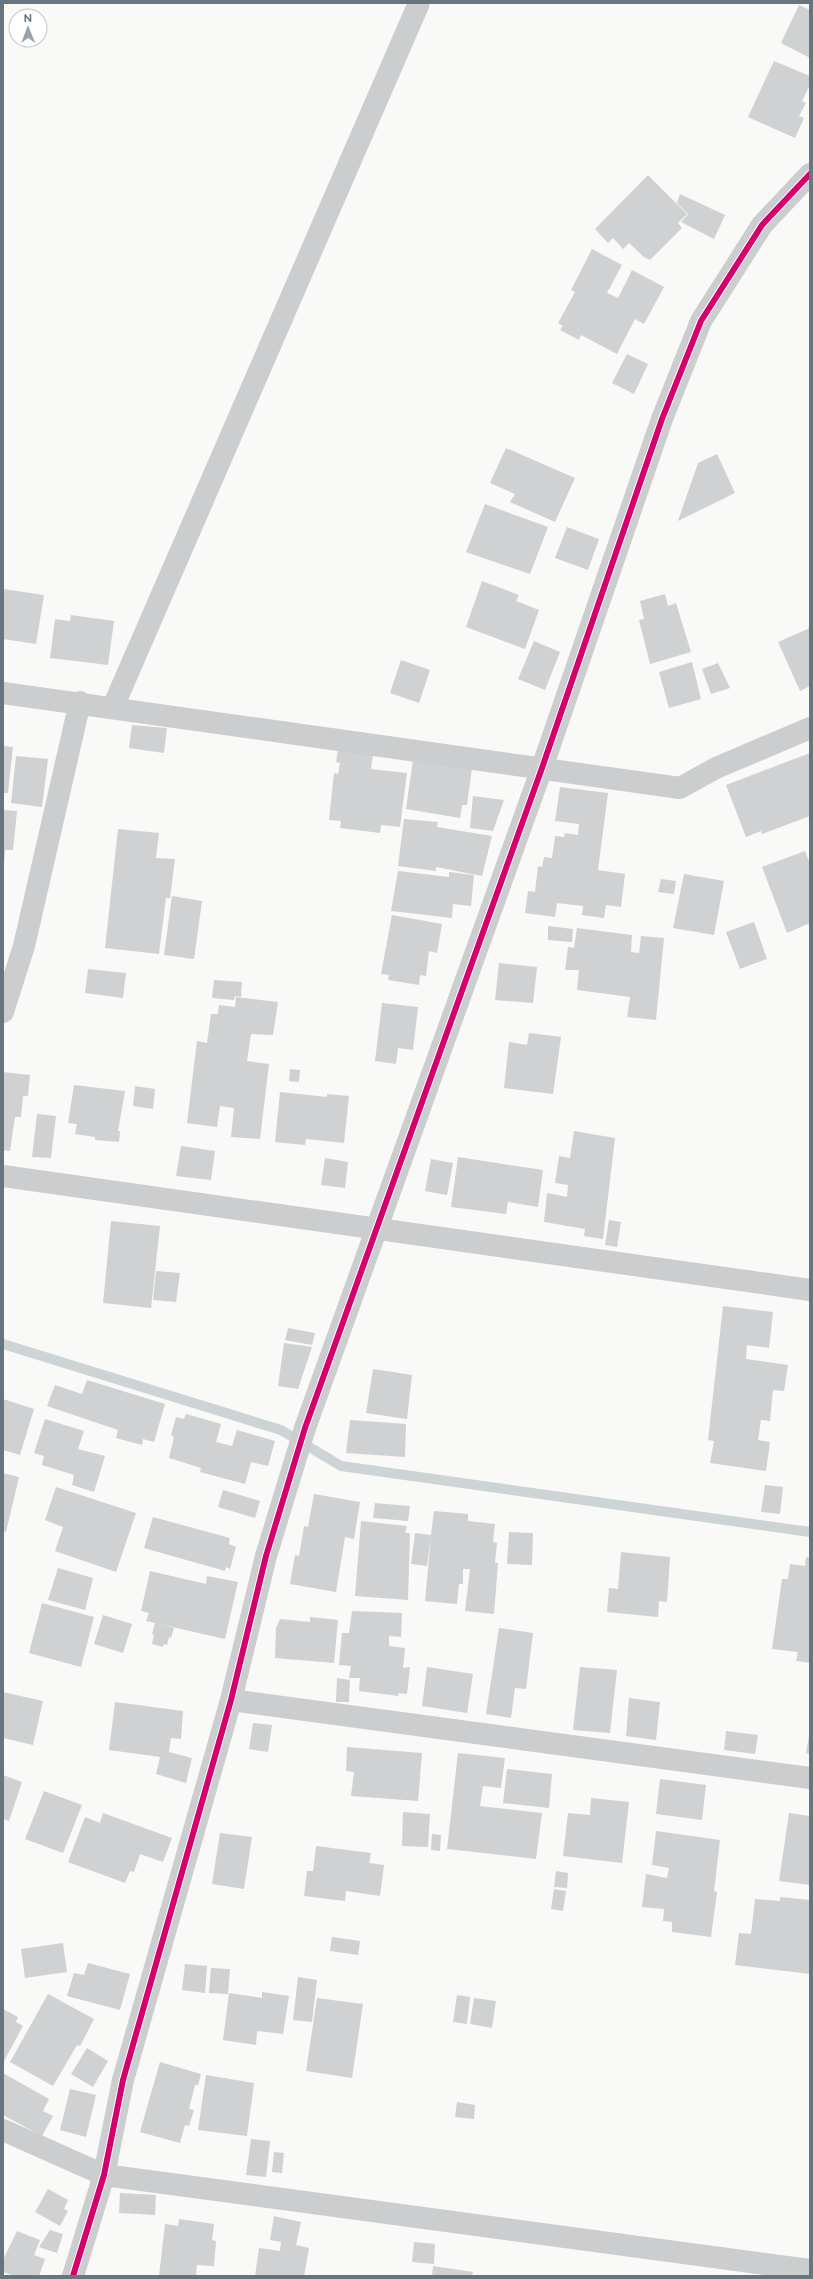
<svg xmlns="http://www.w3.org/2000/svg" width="813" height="2279" font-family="Raleway,sans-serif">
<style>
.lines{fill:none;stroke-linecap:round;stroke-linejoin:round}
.stream{stroke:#cdd4d6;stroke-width:10}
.building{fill:#cfd1d2}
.minor{stroke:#cbcdce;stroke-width:22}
.tertiary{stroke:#cbcdce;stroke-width:22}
.cycleway-casing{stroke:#fff;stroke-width:8}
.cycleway{stroke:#d6006c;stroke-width:6}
</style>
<rect width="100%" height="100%" fill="#f9f9f8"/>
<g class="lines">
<!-- stream -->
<path class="stream" d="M 3,1344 L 281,1430 L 341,1466 L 810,1532"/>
</g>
<!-- building -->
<path class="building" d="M 799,5 L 810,10 L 810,58 L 781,43 Z
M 774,61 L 810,76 L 810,85 L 802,101 L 806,103 L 799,116 L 804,118 L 795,138 L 748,117 Z
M 648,175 L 687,214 L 678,223 L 682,228 L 650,260 L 644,257 L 629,243 L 623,249 L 613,238 L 608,243 L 595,229 Z
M 680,194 L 725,215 L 714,239 L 681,222 L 690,212 L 688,214 L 677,203 Z
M 592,249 L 622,265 L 607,293 L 618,298 L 632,270 L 664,287 L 644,324 L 635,319 L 617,354 L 581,335 L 579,340 L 560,330 L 563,326 L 558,323 L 575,292 L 571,290 Z
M 627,354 L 648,364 L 634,394 L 612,383 Z
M 506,448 L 575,478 L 555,522 L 510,502 L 515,494 L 490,483 Z
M 717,454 L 735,493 L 678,521 L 698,463 Z
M 485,504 L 548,527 L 530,574 L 466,552 Z
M 567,527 L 599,539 L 588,570 L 555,558 Z
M 482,581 L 519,595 L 516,601 L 539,610 L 525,649 L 466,627 Z
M 3,589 L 44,595 L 36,644 L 3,639 Z
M 665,594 L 668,606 L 676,603 L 691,652 L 650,664 L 639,620 L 644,619 L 640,601 Z
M 71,615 L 114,621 L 108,665 L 50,658 L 55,619 L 70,621 Z
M 810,628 L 810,686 L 800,691 L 778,642 Z
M 534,641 L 560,652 L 545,690 L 518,679 Z
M 401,660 L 430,670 L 419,703 L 390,693 Z
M 692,662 L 701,699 L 669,708 L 659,672 Z
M 718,663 L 730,688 L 711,694 L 702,669 Z
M 132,725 L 167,728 L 164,753 L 129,748 Z
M 3,746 L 13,747 L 8,793 L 3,793 Z
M 338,750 L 373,755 L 371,769 L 407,773 L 400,827 L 381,825 L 380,833 L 340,828 L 341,821 L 329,820 L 334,773 L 338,774 L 340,763 L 336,762 Z
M 810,753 L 810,816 L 762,834 L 761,831 L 746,837 L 726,785 Z
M 16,756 L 48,759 L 42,807 L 11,803 Z
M 413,760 L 472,768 L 467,805 L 462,805 L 460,818 L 406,809 Z
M 560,787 L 608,793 L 598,870 L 625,874 L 621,907 L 606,905 L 604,918 L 582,915 L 583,906 L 557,903 L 555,917 L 525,913 L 528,891 L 535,892 L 538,866 L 542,867 L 544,857 L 552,858 L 555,836 L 564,837 L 565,833 L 578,835 L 579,824 L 555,821 Z
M 473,796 L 504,800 L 493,831 L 470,828 Z
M 3,810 L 17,811 L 13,850 L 5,850 L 4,865 Z
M 404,819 L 438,822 L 437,827 L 492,836 L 482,876 L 436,867 L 436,871 L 398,866 Z
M 118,829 L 159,833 L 156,858 L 175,859 L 170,898 L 166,898 L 159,954 L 105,948 Z
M 805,851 L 810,864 L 810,923 L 787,933 L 762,867 Z
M 398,871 L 449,877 L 449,872 L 474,875 L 471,906 L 453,904 L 452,918 L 391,911 Z
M 684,874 L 724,881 L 714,935 L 673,928 Z
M 661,879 L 676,881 L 674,894 L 658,892 Z
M 172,896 L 202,901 L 194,959 L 164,955 Z
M 392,915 L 442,924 L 437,953 L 429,951 L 426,976 L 420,975 L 419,985 L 388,980 L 389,975 L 381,974 Z
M 754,922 L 767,959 L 740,969 L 726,932 Z
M 548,926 L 573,929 L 572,942 L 548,940 Z
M 577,928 L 632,935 L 631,952 L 639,953 L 641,936 L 664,938 L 656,1020 L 627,1017 L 630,997 L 577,990 L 579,970 L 565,970 L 568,947 L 574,948 Z
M 499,963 L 537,967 L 533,1003 L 495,1000 Z
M 88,969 L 126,973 L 123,998 L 85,993 Z
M 214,980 L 242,982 L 241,997 L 235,996 L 234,1000 L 212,998 Z
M 236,997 L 278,1002 L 273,1035 L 251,1034 L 247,1061 L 269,1064 L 260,1139 L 231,1137 L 234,1108 L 220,1106 L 217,1127 L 187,1123 L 197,1041 L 207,1043 L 211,1014 L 218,1014 L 219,1005 L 235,1007 Z
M 382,1003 L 418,1007 L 413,1050 L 398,1048 L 396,1064 L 375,1061 Z
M 529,1033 L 561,1037 L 553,1094 L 504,1088 L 509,1042 L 527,1045 Z
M 290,1069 L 300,1070 L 299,1082 L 289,1081 Z
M 3,1072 L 30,1075 L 28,1096 L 23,1096 L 21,1117 L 15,1117 L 10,1151 L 3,1150 Z
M 74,1085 L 125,1091 L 118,1131 L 120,1131 L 119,1142 L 95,1140 L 95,1137 L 75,1134 L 77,1124 L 68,1123 Z
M 135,1086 L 155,1089 L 153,1109 L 133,1106 Z
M 280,1092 L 327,1097 L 327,1094 L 349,1096 L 344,1143 L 306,1139 L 305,1145 L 275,1142 Z
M 37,1114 L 56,1116 L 51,1158 L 32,1157 Z
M 574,1131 L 615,1138 L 603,1239 L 584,1236 L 585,1229 L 544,1222 L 547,1193 L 567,1197 L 568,1185 L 555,1183 L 559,1156 L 570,1158 Z
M 181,1146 L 215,1151 L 211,1180 L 176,1176 Z
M 458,1157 L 543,1170 L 538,1207 L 508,1202 L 506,1214 L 451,1207 Z
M 325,1158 L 348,1162 L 345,1188 L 321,1185 Z
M 431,1159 L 453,1163 L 447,1195 L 425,1191 Z
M 609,1220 L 621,1222 L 617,1247 L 605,1245 Z
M 111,1221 L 160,1226 L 151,1308 L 103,1303 Z
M 156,1271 L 180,1273 L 176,1302 L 153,1300 Z
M 723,1306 L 773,1312 L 769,1348 L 747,1345 L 746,1359 L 788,1365 L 784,1391 L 773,1390 L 770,1421 L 761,1420 L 758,1440 L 770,1442 L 766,1471 L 710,1463 L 714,1441 L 708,1440 Z
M 288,1328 L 315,1333 L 312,1345 L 285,1340 Z
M 284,1343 L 312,1347 L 298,1389 L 278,1386 Z
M 373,1369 L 412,1375 L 407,1419 L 366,1413 Z
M 87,1380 L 165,1404 L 154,1442 L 143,1439 L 142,1445 L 116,1438 L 118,1430 L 47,1406 L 55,1385 L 82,1394 Z
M 3,1399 L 34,1409 L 20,1455 L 3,1450 Z
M 186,1414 L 221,1424 L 216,1442 L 232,1446 L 237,1430 L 275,1441 L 268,1466 L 251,1462 L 245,1484 L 200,1472 L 201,1468 L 169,1458 L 174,1437 L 171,1435 L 176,1417 L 184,1419 Z
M 45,1419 L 84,1431 L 78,1449 L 105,1456 L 94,1492 L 72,1485 L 74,1475 L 42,1465 L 44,1456 L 34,1453 Z
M 350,1420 L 406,1424 L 405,1457 L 346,1453 Z
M 3,1473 L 19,1477 L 6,1532 L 3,1531 Z
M 765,1485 L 783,1487 L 780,1514 L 761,1512 Z
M 56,1487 L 136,1513 L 116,1572 L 55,1551 L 63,1527 L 45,1520 Z
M 223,1490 L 260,1501 L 255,1518 L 218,1507 Z
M 314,1494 L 360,1502 L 354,1539 L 345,1537 L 336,1592 L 290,1584 L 295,1555 L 299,1556 L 304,1526 L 308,1527 Z
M 375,1503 L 410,1506 L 408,1521 L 373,1518 Z
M 434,1511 L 468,1514 L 468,1521 L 495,1524 L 493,1542 L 497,1543 L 495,1563 L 498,1563 L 494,1614 L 465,1611 L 470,1569 L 463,1569 L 463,1584 L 459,1584 L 457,1604 L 425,1601 L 431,1537 L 427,1566 L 411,1564 L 415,1533 L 431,1535 Z
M 153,1517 L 230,1538 L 229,1544 L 236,1547 L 230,1569 L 226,1567 L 225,1571 L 144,1548 Z
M 361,1521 L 407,1526 L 405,1533 L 410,1533 L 408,1600 L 355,1596 Z
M 509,1532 L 533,1533 L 532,1565 L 507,1564 Z
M 621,1552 L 670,1557 L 667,1602 L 659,1601 L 658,1617 L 607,1612 L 609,1588 L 618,1589 Z
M 806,1557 L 810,1558 L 810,1663 L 796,1661 L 798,1652 L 772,1649 L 782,1579 L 788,1579 L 790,1564 L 805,1566 Z
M 58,1568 L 93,1578 L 85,1610 L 48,1600 Z
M 150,1571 L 206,1584 L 207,1576 L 238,1582 L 225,1639 L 146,1621 L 149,1613 L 141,1611 Z
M 42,1603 L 94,1617 L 81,1667 L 29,1653 Z
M 352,1611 L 402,1613 L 401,1637 L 389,1636 L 389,1646 L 405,1648 L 403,1668 L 410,1667 L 407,1694 L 398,1693 L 399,1696 L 359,1691 L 360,1678 L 349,1678 L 351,1666 L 339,1665 L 342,1633 L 349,1633 Z
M 103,1615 L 132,1624 L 123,1653 L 94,1644 Z
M 310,1617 L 338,1620 L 334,1663 L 275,1658 L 276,1628 L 280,1619 L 310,1622 Z
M 155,1623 L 174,1628 L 171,1638 L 169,1637 L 167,1645 L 164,1644 L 163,1647 L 152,1644 L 154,1635 L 152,1634 Z
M 499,1628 L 533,1633 L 526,1689 L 515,1688 L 511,1718 L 486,1714 Z
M 427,1667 L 473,1674 L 467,1713 L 422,1706 Z
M 580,1667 L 617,1670 L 610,1733 L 573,1730 Z
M 337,1678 L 350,1680 L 349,1702 L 336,1702 Z
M 3,1692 L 43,1701 L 33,1745 L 3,1738 Z
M 629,1698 L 660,1702 L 656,1740 L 626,1736 Z
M 115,1702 L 183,1711 L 181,1739 L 171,1738 L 169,1752 L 192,1758 L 186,1783 L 156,1774 L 160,1757 L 109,1750 Z
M 253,1723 L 272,1725 L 268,1752 L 249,1749 Z
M 726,1731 L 758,1735 L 755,1754 L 724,1750 Z
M 809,1736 L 810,1736 L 810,1754 L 806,1753 Z
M 347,1747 L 422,1753 L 418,1801 L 351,1796 L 354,1772 L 346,1771 Z
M 458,1753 L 505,1758 L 501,1788 L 483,1786 L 480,1806 L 542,1813 L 536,1859 L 447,1849 Z
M 507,1769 L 552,1774 L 549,1808 L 503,1803 Z
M 3,1775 L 22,1782 L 9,1821 L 3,1819 Z
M 660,1779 L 706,1785 L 702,1820 L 656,1814 Z
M 44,1791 L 82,1805 L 63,1853 L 25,1839 Z
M 591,1798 L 629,1802 L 622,1863 L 563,1856 L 568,1813 L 590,1815 Z
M 403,1812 L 430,1814 L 428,1847 L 402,1846 Z
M 103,1813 L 172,1838 L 163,1862 L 140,1854 L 134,1872 L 130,1871 L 125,1883 L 68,1862 L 85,1817 L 100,1823 Z
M 789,1813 L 810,1816 L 810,1885 L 779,1881 Z
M 656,1831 L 720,1840 L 714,1891 L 717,1892 L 711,1937 L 672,1932 L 672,1922 L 663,1921 L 664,1909 L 642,1907 L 646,1874 L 667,1878 L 669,1868 L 652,1865 Z
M 220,1833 L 252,1837 L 244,1889 L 212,1884 Z
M 432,1834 L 441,1835 L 440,1851 L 431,1850 Z
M 316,1846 L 371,1853 L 369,1863 L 384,1865 L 380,1896 L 346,1891 L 345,1901 L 304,1896 L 307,1871 L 313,1871 Z
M 556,1871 L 568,1873 L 567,1888 L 554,1887 Z
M 554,1889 L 566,1891 L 563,1911 L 551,1909 Z
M 780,1897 L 810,1900 L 810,1974 L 735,1965 L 739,1933 L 751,1934 L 755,1899 L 780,1901 Z
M 332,1937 L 360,1941 L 358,1955 L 330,1951 Z
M 63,1943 L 67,1972 L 25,1978 L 21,1949 Z
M 88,1963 L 130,1974 L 120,2010 L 67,1996 L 74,1973 L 84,1975 Z
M 185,1964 L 207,1966 L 205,1993 L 182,1990 Z
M 211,1968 L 230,1969 L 228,1994 L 209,1993 Z
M 298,1977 L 317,1980 L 312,2022 L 293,2020 Z
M 262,1992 L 289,1996 L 283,2034 L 257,2031 L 256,2045 L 223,2040 L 229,1993 L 262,1998 Z
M 48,1994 L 94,2019 L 80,2046 L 77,2045 L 53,2086 L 10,2062 Z
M 457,1995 L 470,1997 L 467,2024 L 453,2022 Z
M 317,1998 L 363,2004 L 352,2078 L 306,2071 Z
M 474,1998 L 496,2001 L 492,2028 L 470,2024 Z
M 3,2009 L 18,2017 L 16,2022 L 23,2026 L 3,2063 Z
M 87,2048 L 108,2061 L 93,2087 L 71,2074 Z
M 160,2062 L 201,2074 L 198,2085 L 195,2085 L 189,2109 L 194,2110 L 189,2126 L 185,2125 L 180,2143 L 140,2132 Z
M 3,2073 L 49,2099 L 43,2111 L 53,2116 L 42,2136 L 3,2115 Z
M 206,2075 L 254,2083 L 247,2136 L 198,2130 Z
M 70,2089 L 96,2095 L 86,2137 L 60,2130 Z
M 457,2102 L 475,2105 L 474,2119 L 455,2117 Z
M 251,2139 L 270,2141 L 266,2177 L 246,2175 Z
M 274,2152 L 284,2153 L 282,2173 L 272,2172 Z
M 48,2189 L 68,2200 L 64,2209 L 68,2211 L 60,2226 L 35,2212 Z
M 120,2193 L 156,2195 L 155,2215 L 119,2213 Z
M 274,2216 L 301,2222 L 296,2245 L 309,2248 L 304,2276 L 255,2276 L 259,2248 L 280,2251 L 281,2242 L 270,2240 Z
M 179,2219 L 214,2224 L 212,2240 L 216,2241 L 214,2266 L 197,2265 L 196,2276 L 159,2276 L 165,2224 L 178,2226 Z
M 50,2230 L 63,2234 L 57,2253 L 39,2247 Z
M 17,2231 L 40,2240 L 34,2255 L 45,2259 L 39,2276 L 14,2276 L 3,2272 L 3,2260 Z
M 414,2242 L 435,2244 L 434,2264 L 412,2262 Z
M 433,2266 L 473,2272 L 472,2276 L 432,2276 Z"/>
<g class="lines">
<!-- minor -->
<path class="minor" d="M 3,693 L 680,788 L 716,768 L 810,728
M 113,707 L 419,3
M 3,1012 L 24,946 L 80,702
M 3,1176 L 810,1290
M 231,1700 L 810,1778
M 3,2130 L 104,2175 L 810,2270
M 104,2175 L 123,2080 L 231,1700 L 266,1556 L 305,1428 L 542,768"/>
<!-- tertiary -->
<path class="tertiary" d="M 542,768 L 662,419 L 701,321 L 762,225 L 810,174
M 73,2276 L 104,2175"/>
<!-- cycleway casing -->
<g class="cycleway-casing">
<path id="cycleway" d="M 73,2276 L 104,2175 L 123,2080 L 231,1700 L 266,1556 L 305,1428 L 542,768 L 662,419 L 701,321 L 762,225 L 810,174"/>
</g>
<!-- cycleway -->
<use href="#cycleway" class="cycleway"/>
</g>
<!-- border -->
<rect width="813" height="2279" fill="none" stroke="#67757f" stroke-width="8"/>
<!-- north arrow -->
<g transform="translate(28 28) rotate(359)"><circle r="19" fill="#ffffff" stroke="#c2c8cc"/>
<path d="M0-3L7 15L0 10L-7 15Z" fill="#9aa3a9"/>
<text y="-6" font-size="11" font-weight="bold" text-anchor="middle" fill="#67757f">N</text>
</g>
</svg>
